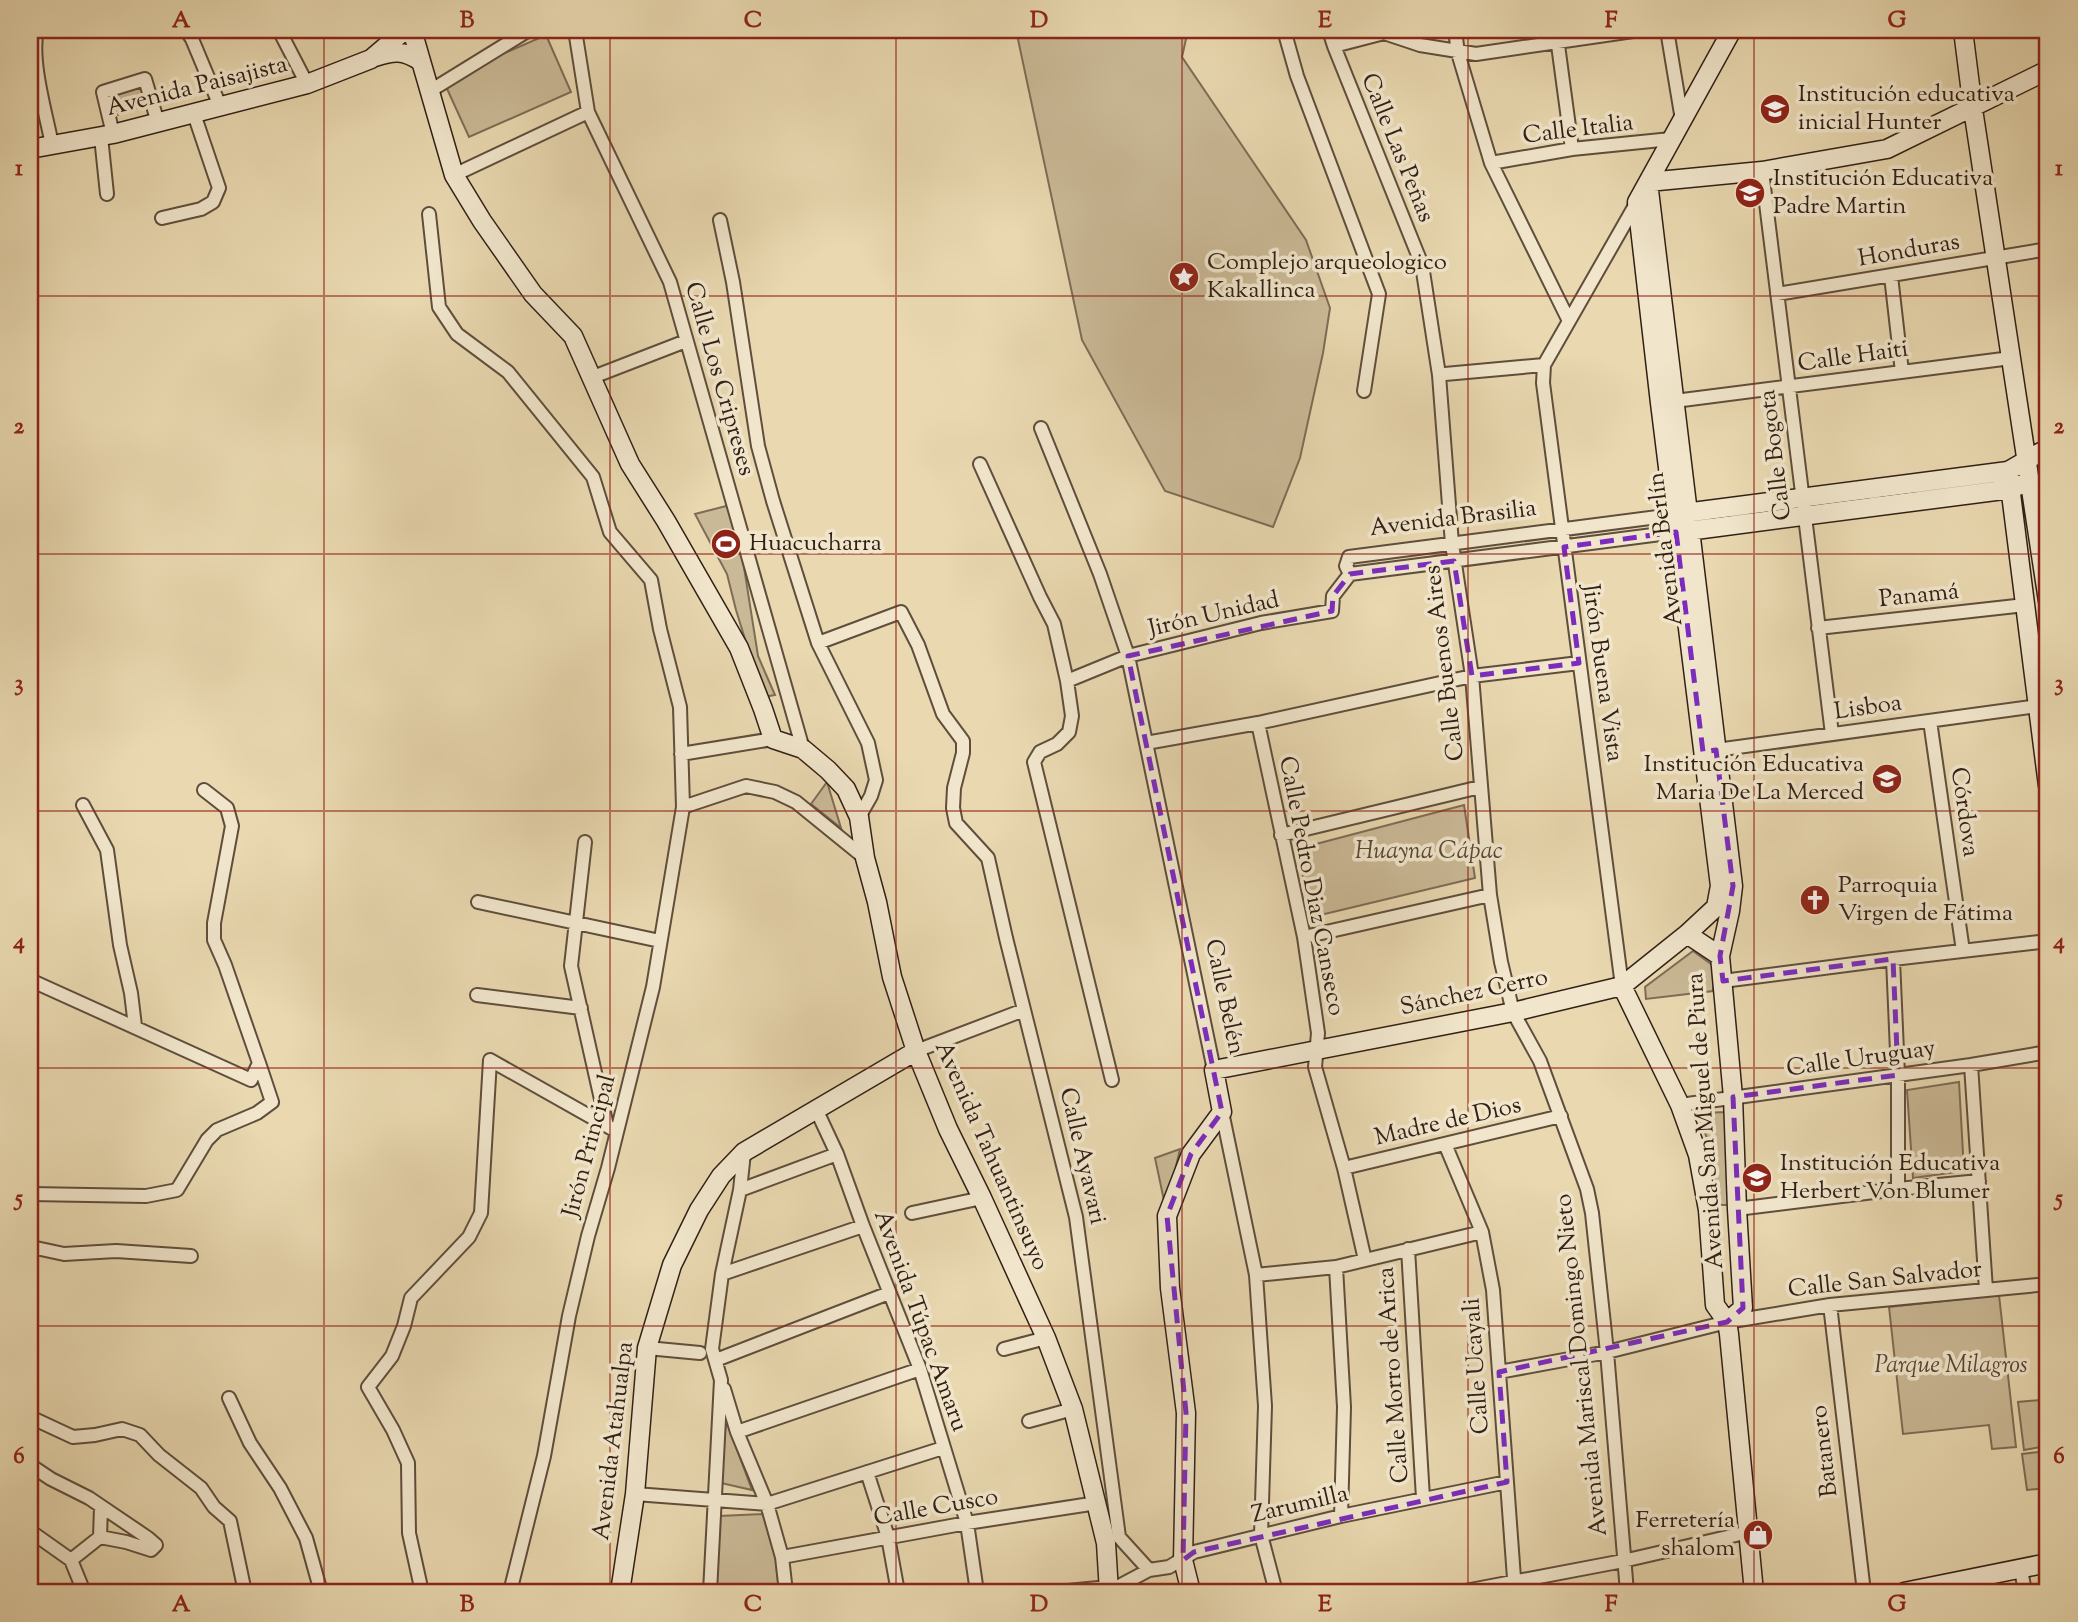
<svg xmlns="http://www.w3.org/2000/svg" width="2078" height="1622" font-family="'Sorts Mill Goudy',serif">
<style>
.green{fill:#cab996;stroke:#7e6c56;stroke-width:2}
.lines{fill:none;stroke-linecap:round;stroke-linejoin:round}
.street-casing{stroke:#5f4e3c;stroke-width:16}
.secondary-casing{stroke:#312016;stroke-width:21}
.street{stroke:#f1e6cc;stroke-width:12}
.secondary{stroke:#f1e6cc;stroke-width:18}
.marked{fill:none;stroke:#7b2cbf;stroke-width:5;stroke-dasharray:14 9;stroke-linejoin:round}
.grid{fill:none;stroke:#8f2418;stroke-width:2;stroke-opacity:0.55}
.labels{text-anchor:middle;dominant-baseline:central;stroke-width:7;stroke-linejoin:round;paint-order:stroke}
.street-label{font-size:24px;fill:#312016;stroke:#f1e6cc}
.poi-label{font-size:24px;fill:#312016;stroke:#f1e6cc;text-anchor:start}
.park-label{font-size:24px;font-style:italic;fill:#574636;stroke:#f1e6cc}
.neatline{fill:none;stroke:#8f2418;stroke-width:2.5}
.grid-label{font-size:23px;text-anchor:middle;font-weight:bold;fill:#8f2418}
</style>
<rect width="100%" height="100%" fill="#e9d8b0"/>
<filter id="stains"><feTurbulence type="fractalNoise" baseFrequency=".00286" numOctaves="4"/><feColorMatrix values="0 0 0 0 .2 0 0 0 0 .09 0 0 0 0 .02 0 0 0 .5 -.17"/></filter>
<radialGradient id="worn" r=".72"><stop offset=".6" stop-color="#630" stop-opacity="0"/><stop offset="1" stop-color="#630" stop-opacity=".3"/></radialGradient>
<!-- green -->
<path class="green" d="M 1016,30 L 1188,30 L 1182,57 L 1306,240 L 1330,308 L 1323,353 L 1300,458 L 1273,527 L 1165,491 L 1082,340 Z
M 1464,30 L 1533,30 L 1465,38 Z
M 546,35 L 571,92 L 469,137 L 443,80 Z
M 141,84 L 148,104 L 117,115 L 110,95 Z
M 734,504 L 758,656 L 775,695 L 763,697 L 736,610 L 727,574 L 695,514 Z
M 827,782 L 841,828 L 811,804 Z
M 1464,805 L 1475,878 L 1312,917 L 1297,849 Z
M 1693,951 L 1715,967 L 1713,991 L 1646,999 L 1645,987 Z
M 1959,1082 L 1964,1171 L 1913,1178 L 1907,1090 Z
M 1728,1112 L 1735,1205 L 1720,1205 L 1710,1147 L 1698,1113 Z
M 1180,1149 L 1166,1210 L 1155,1158 Z
M 1999,1295 L 2016,1447 L 1992,1449 L 1989,1425 L 1903,1434 L 1889,1307 Z
M 2040,1400 L 2047,1446 L 2024,1450 L 2018,1402 Z
M 726,1420 L 752,1490 L 721,1483 Z
M 2048,1451 L 2048,1488 L 2027,1490 L 2022,1454 Z
M 763,1514 L 776,1560 L 779,1592 L 716,1592 L 719,1516 Z"/>
<g class="lines">
<!-- street casing -->
<g class="street-casing">
<path id="street" d="M 37,30 C 30,61 46,113 52,145
M 186,30 L 192,39 L 220,106
M 279,30 L 307,84
M 575,30 L 588,112 L 670,282 L 803,749
M 1284,30 L 1297,76 L 1379,294 L 1364,391
M 1329,30 L 1334,46 L 1422,265 L 1439,375 L 1452,544 L 1472,676 L 1490,895 L 1501,962 L 1513,1012 L 1540,1061 L 1587,1189 L 1592,1213 L 1607,1352 L 1627,1592
M 1455,30 L 1458,53 L 1491,163 L 1569,321
M 1556,30 L 1572,149
M 1667,30 L 1682,120
M 1334,46 L 1384,33 L 1420,45 L 1476,54 L 1640,30
M 430,91 L 529,30
M 113,134 L 103,92 L 145,79 L 158,123
M 101,137 L 107,194
M 1491,163 L 1572,149 L 1671,139
M 1762,171 L 1832,734
M 454,175 L 588,112
M 429,214 L 439,307 L 457,334 L 508,372 L 593,477 L 610,532 L 651,580 L 660,629 L 680,707 L 683,807 L 653,987 L 608,1168 L 588,1236 L 569,1316 L 544,1456 L 510,1592
M 162,218 L 201,209 L 213,202 L 219,188 L 194,114
M 720,220 L 733,282 L 758,446 L 773,501 L 818,643 L 868,743 L 876,780 L 871,796 L 859,817
M 1891,276 L 1902,372
M 1777,294 L 2048,249
M 1445,374 L 1544,365
M 593,377 L 686,341
M 1667,402 L 2011,358
M 1041,428 L 1100,574 L 1128,656 L 1214,1070
M 980,464 L 1040,597 L 1054,624 L 1067,681 L 1072,716 L 1069,732 L 1057,744 L 1040,752 L 1034,762 L 1112,1080
M 1673,515 L 1349,557 L 1346,566 L 1350,574 L 1676,532
M 1818,628 L 2025,605
M 818,643 L 901,612 L 918,645 L 943,714 L 963,741 L 963,753 L 954,788 L 953,808 L 956,823 L 988,858 L 1006,938 L 1076,1217 L 1119,1537
M 1067,681 L 1128,656 L 1261,623 L 1332,611 L 1333,596 L 1350,574
M 1930,721 L 1963,951
M 1258,723 L 1304,937 L 1318,1033 L 1315,1067 L 1344,1168 L 1365,1260
M 1146,743 L 1258,723 L 1472,676 L 1579,663
M 1709,751 L 2038,706
M 681,754 L 773,739
M 83,805 L 107,850 L 120,945 L 131,993 L 135,1026
M 683,807 L 746,786 L 775,792 L 796,802 L 865,858
M 1281,835 L 1480,787
M 585,842 L 571,966 L 607,1126
M 478,902 L 660,941
M 1304,937 L 1490,895
M 1893,959 L 1898,1075 L 1898,1189
M 30,980 L 251,1080 L 259,1063 L 225,965 L 214,940 L 214,923 L 232,826 L 227,808 L 204,790
M 1723,981 L 1893,959 L 2048,941
M 1622,986 L 1543,383 L 1544,365 L 1637,202
M 477,995 L 581,1008
M 916,1051 L 1024,1010
M 1971,1065 L 1986,1290
M 1680,1105 L 1971,1065 L 2048,1052
M 816,1109 L 837,1154 L 863,1226 L 920,1369 L 967,1523 L 977,1592
M 1222,1112 L 1256,1275 L 1265,1406 L 1261,1535 L 1276,1592
M 1445,1144 L 1482,1232 L 1493,1290 L 1515,1592
M 1344,1168 L 1561,1116
M 740,1190 L 837,1154
M 30,1194 L 146,1196 L 177,1190 L 207,1140 L 217,1130 L 257,1113 L 272,1102 L 259,1063
M 1737,1209 L 1898,1189 L 1979,1181
M 912,1213 L 982,1198
M 1408,1249 L 1423,1498
M 30,1250 L 36,1248 L 64,1254 L 116,1251 L 191,1256
M 1336,1267 L 1344,1407 L 1341,1516
M 722,1274 L 863,1226
M 1256,1275 L 1336,1267 L 1482,1232
M 1830,1305 L 1864,1592
M 647,1348 L 700,1353
M 1004,1349 L 1046,1338
M 716,1360 L 889,1293
M 1499,1372 L 1607,1352 L 1727,1322 L 1830,1305 L 2048,1284
M 724,1389 L 737,1432 L 767,1504 L 782,1557 L 786,1592
M 229,1398 L 250,1443 L 280,1488 L 306,1538 L 321,1592
M 30,1417 L 73,1437 L 95,1435 L 122,1429 L 140,1435 L 159,1455 L 201,1488 L 214,1507 L 230,1521 L 245,1592
M 1029,1421 L 1073,1409
M 737,1432 L 920,1369
M 30,1465 L 51,1479 L 89,1498 L 148,1538 L 156,1545 L 151,1550 L 126,1542 L 100,1537 L 71,1560
M 867,1472 L 888,1537 L 898,1592
M 635,1494 L 767,1504 L 943,1448
M 30,1531 L 71,1560 L 84,1592
M 100,1537 L 101,1507
M 1119,1537 L 1149,1570
M 782,1557 L 967,1523 L 1097,1503
M 2021,1569 L 2025,1592
M 422,1592 L 409,1533 L 408,1463 L 393,1430 L 368,1387 L 392,1356 L 404,1326 L 411,1298 L 469,1237 L 481,1213 L 490,1060 L 616,1131
M 710,1592 L 721,1380 L 712,1349 L 722,1274 L 740,1190 L 744,1153
M 1057,1592 L 1119,1586 L 1149,1570 L 1169,1567 L 1194,1552 L 1341,1516 L 1507,1482
M 1460,1592 L 1623,1561 L 1749,1532"/>
</g>
<!-- secondary casing -->
<g class="secondary-casing">
<path id="secondary" d="M 412,30 L 454,175 L 482,221 L 533,294 L 573,336 L 630,464 L 666,521 L 739,648 L 763,709 L 773,739 L 803,749 L 828,770 L 846,789 L 859,817 L 865,858 L 877,902 L 892,977 L 916,1051 L 948,1129 L 982,1198 L 1046,1338 L 1073,1409 L 1106,1543 L 1109,1592
M 1963,30 L 1973,109 L 2048,601
M 375,57 C 394,51 403,50 420,61
M 30,149 L 113,134 L 307,84 L 371,59 L 405,30
M 1648,182 L 1733,886 L 1730,911 L 1720,956 L 1733,1097 L 1737,1209 L 1743,1308 L 1727,1322
M 1648,182 L 1762,171 L 1887,149 L 2048,70
M 2009,478 L 2048,786
M 1677,514 L 2008,471 L 2048,448
M 1680,532 L 2011,489 L 2029,481
M 1716,907 L 1720,886 L 1660,403 L 1637,202 L 1732,30
M 1687,934 L 1720,956
M 1622,986 L 1680,1105 L 1698,1155 L 1708,1210 L 1715,1305 L 1727,1322 L 1729,1334 L 1754,1592
M 620,1592 L 635,1494 L 647,1348 L 672,1265 L 699,1210 L 721,1176 L 744,1152 L 916,1051
M 1191,1592 L 1183,1560 L 1186,1413 L 1170,1288 L 1167,1216 L 1191,1154 L 1222,1112 L 1214,1070 L 1513,1012 L 1622,986 L 1687,934 L 1716,907
M 1904,1592 L 2048,1563"/>
</g>
<!-- street -->
<use href="#street" class="street"/>
<!-- secondary -->
<use href="#secondary" class="secondary"/>
</g>
<!-- marked area -->
<path class="marked" d="M 1676,532 L 1703,752 L 1716,750 L 1733,886 L 1720,956 L 1723,981 L 1893,959 L 1898,1075 L 1733,1097 L 1743,1308 L 1727,1322 L 1499,1372 L 1507,1482 L 1194,1552 L 1183,1560 L 1186,1413 L 1167,1216 L 1191,1154 L 1222,1112 L 1128,656 L 1332,611 L 1333,596 L 1350,574 L 1454,561 L 1472,676 L 1579,663 L 1564,547 Z"/>
<!-- grid -->
<path class="grid" d="M 324,30 L 324,1592M 610,30 L 610,1592M 896,30 L 896,1592M 1182,30 L 1182,1592M 1468,30 L 1468,1592M 1754,30 L 1754,1592M 30,296 L 2048,296M 30,554 L 2048,554M 30,811 L 2048,811M 30,1068 L 2048,1068M 30,1326 L 2048,1326"/>
<!-- icons -->
<defs>
<g id="school-disc" transform="scale(1.575)"><circle r="9.5" fill="#8f2418" stroke="#f1e6cc"/><path d="M0-5L7-2L0 1L-7-2ZM-4 1L0 2.5L4 1V4Q0 6-4 4Z" fill="#fff"/></g>
<g id="sight-disc" transform="scale(1.575)"><circle r="9.5" fill="#8f2418" stroke="#f1e6cc"/><path d="M0-6L1.8-2.2L6-1.7L2.9 1.2L3.7 5.4L0 3.3L-3.7 5.4L-2.9 1.2L-6-1.7L-1.8-2.2Z" fill="#fff"/></g>
<g id="stadium-disc" transform="scale(1.575)"><circle r="9.5" fill="#8f2418" stroke="#f1e6cc"/><path d="M0-5a6.5 5 0 1 0 0 10a6.5 5 0 1 0 0-10ZM-3.5-1.8h7v3.6h-7Z" fill="#fff"/></g>
<g id="church-disc" transform="scale(1.575)"><circle r="9.5" fill="#8f2418" stroke="#f1e6cc"/><path d="M-1.2-6h2.4v3.5h3.3v2.4h-3.3V6h-2.4V-.1h-3.3v-2.4h3.3Z" fill="#fff"/></g>
<g id="shop-disc" transform="scale(1.575)"><circle r="9.5" fill="#8f2418" stroke="#f1e6cc"/><path d="M-5-2.5h2.3a2.7 3.5 0 0 1 5.4 0H5L5.5 6h-11ZM-1.5-2.5h3a1.5 2.3 0 0 0-3 0Z" fill="#fff"/></g>
</defs>
<g fill-rule="evenodd">
<use href="#school-disc" x="1775" y="109"/>
<use href="#school-disc" x="1750" y="193"/>
<use href="#sight-disc" x="1184" y="277"/>
<use href="#stadium-disc" x="726" y="544"/>
<use href="#school-disc" x="1887" y="779"/>
<use href="#church-disc" x="1815" y="900"/>
<use href="#school-disc" x="1757" y="1178"/>
<use href="#shop-disc" x="1758" y="1535"/>
</g>
<g class="labels">
<!-- street labels -->
<g class="street-label">
<text transform="translate(197 87) rotate(-14)">Avenida Paisajista</text>
<text transform="translate(1578 130) rotate(-7)">Calle Italia</text>
<text transform="translate(1397 148) rotate(68)">Calle Las Peñas</text>
<text transform="translate(1909 251) rotate(-10)">Honduras</text>
<text transform="translate(1853 357) rotate(-8)">Calle Haiti</text>
<text transform="translate(719 379) rotate(74)">Calle Los Cripreses</text>
<text transform="translate(1776 455) rotate(-97)">Calle Bogota</text>
<text transform="translate(1453 519) rotate(-7)">Avenida Brasilia</text>
<text transform="translate(1666 549) rotate(-97)">Avenida Berlín</text>
<text transform="translate(1919 596) rotate(-6)">Panamá</text>
<text transform="translate(1214 615) rotate(-13)">Jirón Unidad</text>
<text transform="translate(1445 663) rotate(-97)">Calle Buenos Aires</text>
<text transform="translate(1602 673) rotate(82)">Jirón Buena Vista</text>
<text transform="translate(1868 708) rotate(-8)">Lisboa</text>
<text transform="translate(1964 812) rotate(82)">Córdova</text>
<text transform="translate(1311 886) rotate(79)">Calle Pedro Diaz Canseco</text>
<text transform="translate(1474 993) rotate(-12)">Sánchez Cerro</text>
<text transform="translate(1224 997) rotate(78)">Calle Belén</text>
<text transform="translate(1861 1059) rotate(-8)">Calle Uruguay</text>
<text transform="translate(1706 1121) rotate(-94)">Avenida San Miguel de Piura</text>
<text transform="translate(1448 1122) rotate(-13)">Madre de Dios</text>
<text transform="translate(590 1146) rotate(-75)">Jirón Principal</text>
<text transform="translate(991 1156) rotate(66)">Avenida Tahuantinsuyo</text>
<text transform="translate(1082 1156) rotate(77)">Calle Ayavari</text>
<text transform="translate(1885 1280) rotate(-6)">Calle San Salvador</text>
<text transform="translate(920 1321) rotate(70)">Avenida Túpac Amaru</text>
<text transform="translate(1582 1365) rotate(-96)">Avenida Mariscal Domingo Nieto</text>
<text transform="translate(1477 1366) rotate(-94)">Calle Ucayali</text>
<text transform="translate(1394 1375) rotate(-94)">Calle Morro de Arica</text>
<text transform="translate(614 1441) rotate(-83)">Avenida Atahualpa</text>
<text transform="translate(1825 1451) rotate(-97)">Batanero</text>
<text transform="translate(1300 1505) rotate(-13)">Zarumilla</text>
<text transform="translate(936 1508) rotate(-10)">Calle Cusco</text>
</g>
<!-- poi labels -->
<g class="poi-label">
<text x="1798" y="95">Institución educativa<tspan x="1798" dy="28">inicial Hunter</tspan></text>
<text x="1773" y="179">Institución Educativa<tspan x="1773" dy="28">Padre Martin</tspan></text>
<text x="1207" y="263">Complejo arqueologico<tspan x="1207" dy="28">Kakallinca</tspan></text>
<text x="749" y="544">Huacucharra</text>
<text x="1864" y="765" text-anchor="end">Institución Educativa<tspan x="1864" dy="28">Maria De La Merced</tspan></text>
<text x="1838" y="886">Parroquia<tspan x="1838" dy="28">Virgen de Fátima</tspan></text>
<text x="1780" y="1164">Institución Educativa<tspan x="1780" dy="28">Herbert Von Blumer</tspan></text>
<text x="1735" y="1521" text-anchor="end">Ferretería<tspan x="1735" dy="28">shalom</tspan></text>
</g>
<!-- park labels -->
<g class="park-label">
<text x="1429" y="852">Huayna Cápac</text>
<text x="1951" y="1366">Parque Milagros</text>
</g>
</g>
<!-- margin -->
<rect width="2078" height="1622" fill="none" stroke="#e9d8b0" stroke-width="77"/>
<rect x="38" y="38" width="2001" height="1546" class="neatline"/>
<g class="grid-label">
<text x="181" y="27">A</text>
<text x="467" y="27">B</text>
<text x="753" y="27">C</text>
<text x="1039" y="27">D</text>
<text x="1325" y="27">E</text>
<text x="1611" y="27">F</text>
<text x="1897" y="27">G</text>
<text x="19" y="175">1</text>
<text x="2059" y="175">1</text>
<text x="19" y="433">2</text>
<text x="2059" y="433">2</text>
<text x="19" y="690">3</text>
<text x="2059" y="690">3</text>
<text x="19" y="948">4</text>
<text x="2059" y="948">4</text>
<text x="19" y="1205">5</text>
<text x="2059" y="1205">5</text>
<text x="19" y="1463">6</text>
<text x="2059" y="1463">6</text>
<text x="181" y="1611">A</text>
<text x="467" y="1611">B</text>
<text x="753" y="1611">C</text>
<text x="1039" y="1611">D</text>
<text x="1325" y="1611">E</text>
<text x="1611" y="1611">F</text>
<text x="1897" y="1611">G</text>
</g>
<rect width="100%" height="100%" filter="url(#stains)"/>
<rect width="100%" height="100%" fill="url(#worn)"/>
</svg>
